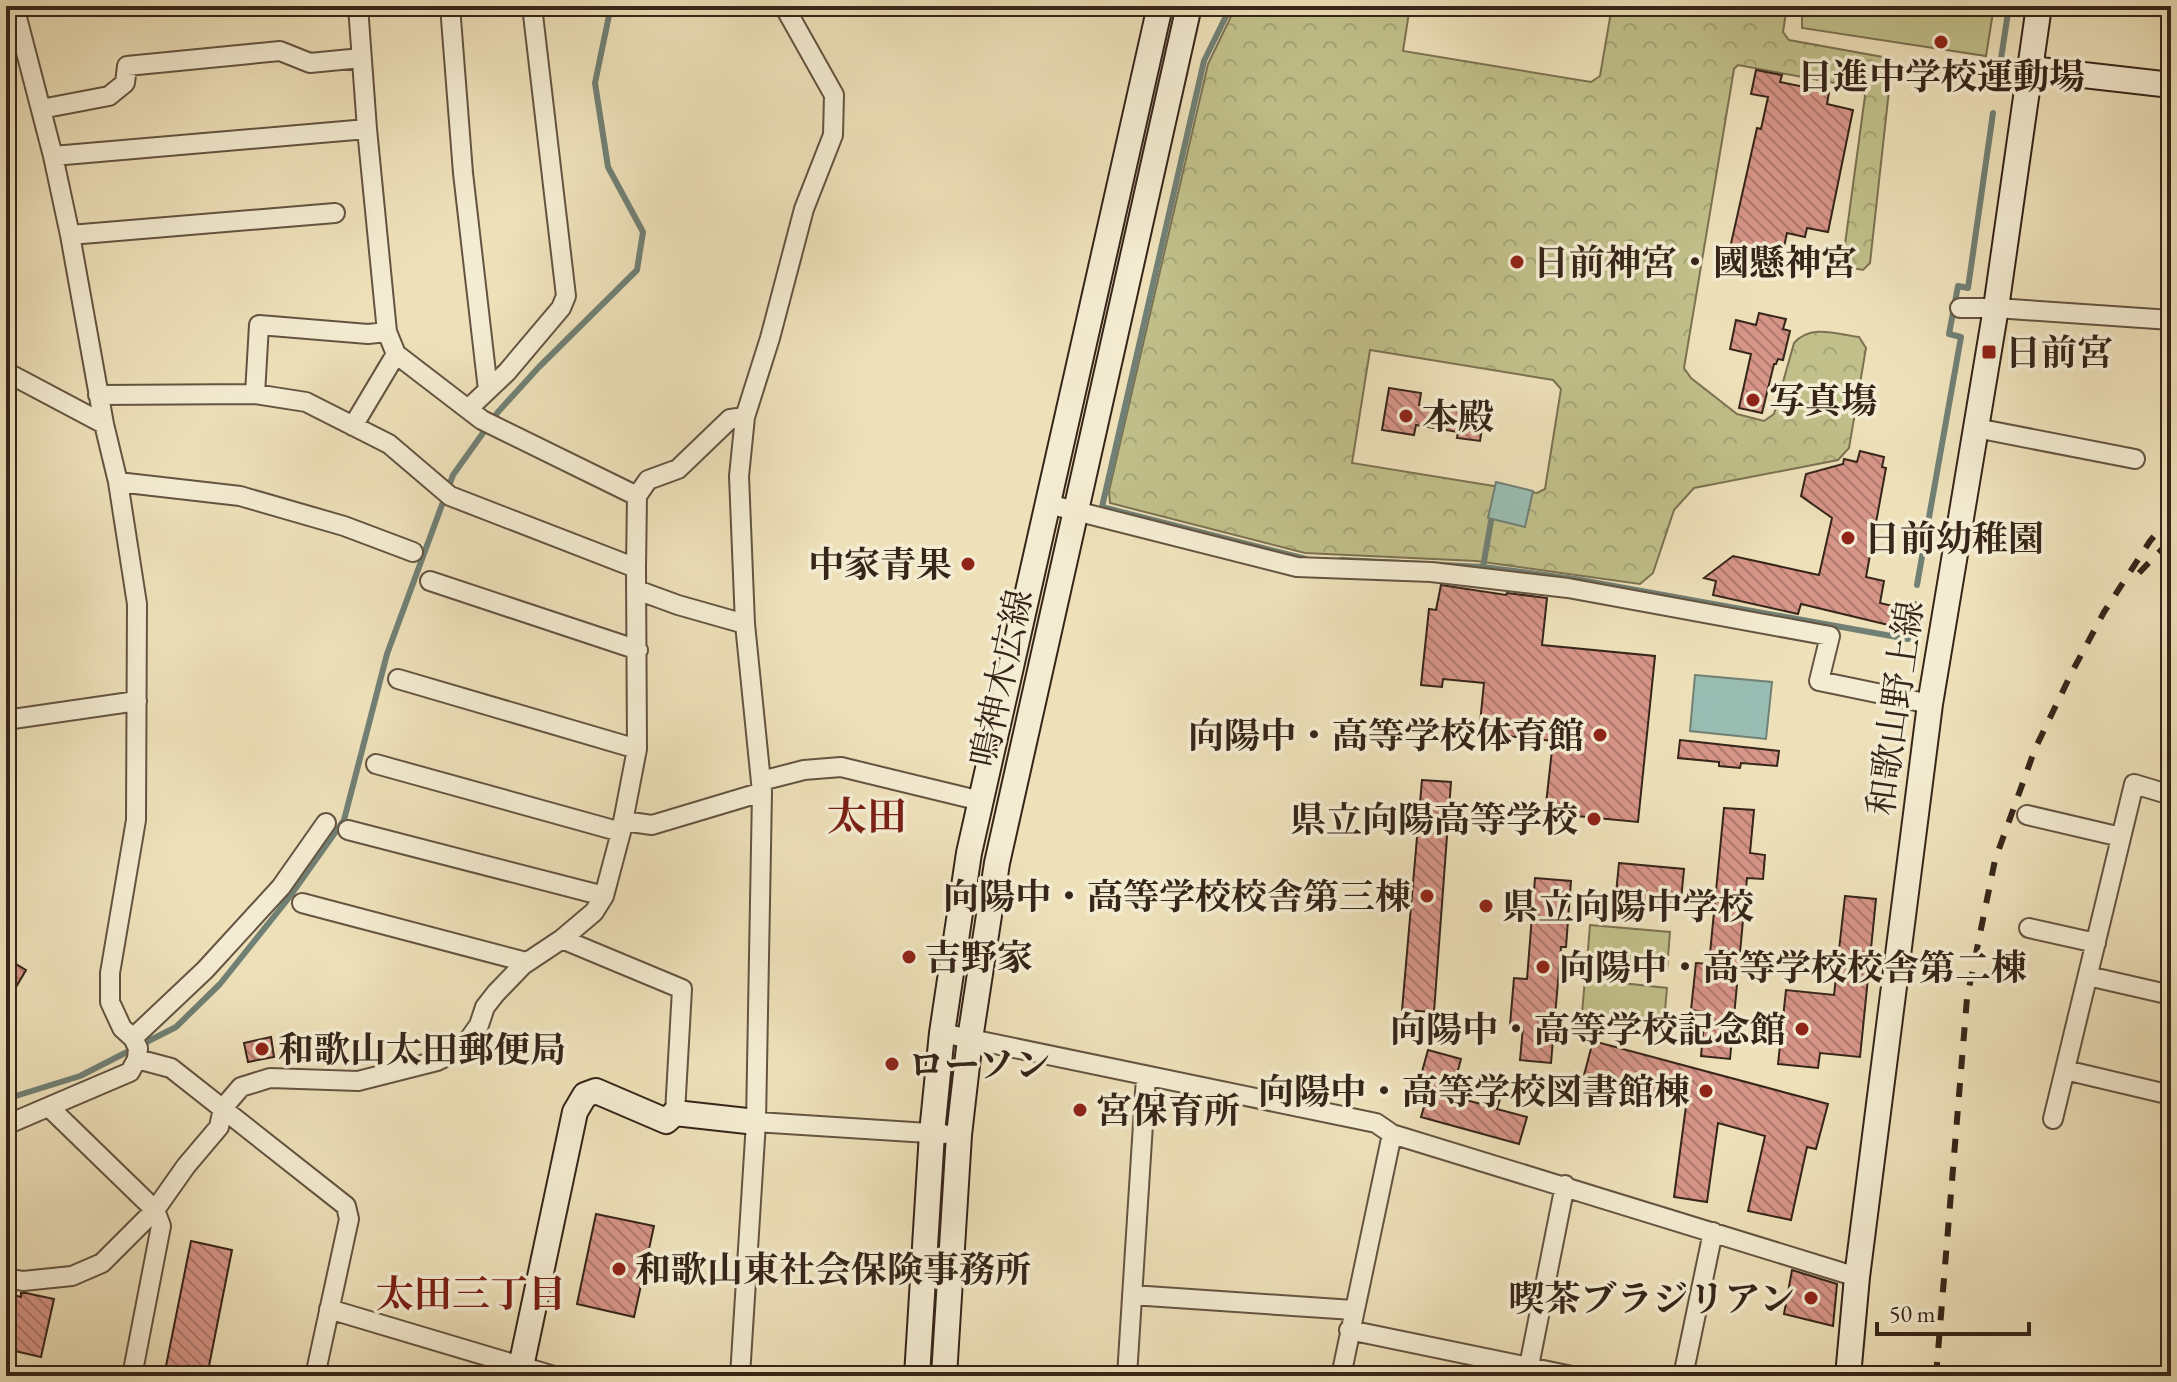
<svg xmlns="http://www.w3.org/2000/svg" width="2177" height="1382" font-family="'EB Garamond','Noto Serif JP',serif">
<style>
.forest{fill:url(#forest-crowns);stroke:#7c7252;stroke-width:2;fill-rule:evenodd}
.garden{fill:#c1c08a;stroke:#7c7252;stroke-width:2}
.water{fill:#99bdb2;stroke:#718075;stroke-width:2}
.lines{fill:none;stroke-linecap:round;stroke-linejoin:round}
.stream{stroke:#718075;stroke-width:6}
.building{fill:url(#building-back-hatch);stroke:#362519;stroke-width:2}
.street-casing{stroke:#645441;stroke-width:22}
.secondary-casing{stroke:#362519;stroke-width:28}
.street{stroke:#f4ecd2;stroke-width:18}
.secondary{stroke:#f4ecd2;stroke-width:24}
.rail{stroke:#362519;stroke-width:6;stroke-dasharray:14 14;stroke-linecap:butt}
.poi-dot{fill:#8f2418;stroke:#f4ecd2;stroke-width:3}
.labels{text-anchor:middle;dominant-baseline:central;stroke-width:7;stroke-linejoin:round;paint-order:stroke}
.poi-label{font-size:36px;font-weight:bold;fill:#362519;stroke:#f4ecd2;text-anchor:start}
.street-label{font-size:36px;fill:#362519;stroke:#f4ecd2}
.neighbourhood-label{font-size:38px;font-weight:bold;fill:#7a1f14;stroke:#f4ecd2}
.quarter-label{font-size:40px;font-weight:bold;fill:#7a1f14;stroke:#f4ecd2}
</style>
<defs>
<pattern id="forest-crowns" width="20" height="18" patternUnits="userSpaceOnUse" patternTransform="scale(2)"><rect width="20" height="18" fill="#c1c08a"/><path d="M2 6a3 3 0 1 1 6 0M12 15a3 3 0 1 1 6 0" fill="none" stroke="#a6a576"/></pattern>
<pattern id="building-back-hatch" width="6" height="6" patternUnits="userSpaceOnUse" patternTransform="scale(2)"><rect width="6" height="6" fill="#d79588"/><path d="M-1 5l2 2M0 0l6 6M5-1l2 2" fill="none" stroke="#af796e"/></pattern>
</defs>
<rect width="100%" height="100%" fill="#eee1ba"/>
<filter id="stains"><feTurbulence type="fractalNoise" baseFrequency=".0025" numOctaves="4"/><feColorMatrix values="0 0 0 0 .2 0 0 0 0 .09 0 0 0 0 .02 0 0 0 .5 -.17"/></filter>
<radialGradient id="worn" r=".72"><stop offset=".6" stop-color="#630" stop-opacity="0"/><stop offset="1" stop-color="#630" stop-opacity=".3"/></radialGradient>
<!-- forest -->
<path class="forest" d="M 1236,6 L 1410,6 L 1403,51 L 1591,82 L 1600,76 L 1612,6 L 1787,6 L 1783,32 L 1789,40 L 1883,57 L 1892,63 L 1870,263 L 1863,270 L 1848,267 L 1843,259 L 1865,96 L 1862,88 L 1738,65 L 1734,69 L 1684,368 L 1691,378 L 1737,414 L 1764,421 L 1774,414 L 1794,343 C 1811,324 1836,334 1859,337 L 1866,348 L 1849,448 L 1838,460 L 1694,488 L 1674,510 L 1653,573 L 1640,584 L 1476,561 L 1305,553 L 1110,503 L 1109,491 L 1208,64 ZM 1370,350 L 1553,380 L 1561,389 L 1545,489 L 1537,493 L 1352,463 Z"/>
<!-- garden -->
<path class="garden" d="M 1802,6 L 1994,6 L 1986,56 L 1802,28 Z
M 1590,925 L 1670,932 L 1667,969 L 1587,962 Z
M 1585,979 L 1667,988 L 1664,1022 L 1582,1013 Z"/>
<!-- water -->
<path class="water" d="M 1496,482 L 1533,491 L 1525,527 L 1488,518 Z
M 1695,675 L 1772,682 L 1766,739 L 1690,731 Z"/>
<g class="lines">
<!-- stream -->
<path class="stream" d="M 1231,6 L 1204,61 L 1102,507 L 1306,559
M 1999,72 L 2009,6
M 1491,521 L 1483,567 L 1575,579 L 1908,639 L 1915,604
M 1341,560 L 1483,567
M 1917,585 L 1961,337 L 1949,334 L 1958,286 L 1968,288 L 1993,113
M 6,1099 L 80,1076 L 176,1027 L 220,984 L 288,899 L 344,820 L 387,654 L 453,475 L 498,412 L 539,367 L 637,270 L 643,232 L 608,167 L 595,83 L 611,6"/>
</g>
<!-- building -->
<path class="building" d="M 1756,70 L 1782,75 L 1780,82 L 1829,92 L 1827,104 L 1853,110 L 1828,232 L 1807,228 L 1805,237 L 1787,233 L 1780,265 L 1728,257 L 1757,128 L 1761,129 L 1768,97 L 1751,94 Z
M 1759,313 L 1786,319 L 1783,329 L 1790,331 L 1783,360 L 1778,359 L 1776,364 L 1774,364 L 1762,413 L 1739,408 L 1751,354 L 1730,349 L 1736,320 L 1756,325 Z
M 1389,388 L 1421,393 L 1419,405 L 1461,411 L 1462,405 L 1485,409 L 1480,441 L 1457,438 L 1458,432 L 1416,425 L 1414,435 L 1382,430 Z
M 1860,451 L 1884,457 L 1882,467 L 1886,468 L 1866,577 L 1884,581 L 1880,603 L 1901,608 L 1897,627 L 1801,604 L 1798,614 L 1713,595 L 1716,581 L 1704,578 L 1733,556 L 1819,575 L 1832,518 L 1801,496 L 1806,474 L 1843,464 L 1844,459 L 1857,462 Z
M 1441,585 L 1506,595 L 1507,593 L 1547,598 L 1542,645 L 1655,656 L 1638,822 L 1545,813 L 1553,741 L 1479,733 L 1484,683 L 1443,679 L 1442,687 L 1421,685 L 1429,609 L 1436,610 Z
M 1680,740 L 1779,751 L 1777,766 L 1741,763 L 1740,768 L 1719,766 L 1719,762 L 1678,758 Z
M 1422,780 L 1451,782 L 1434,1012 L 1402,1010 Z
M 1724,808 L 1754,810 L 1750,853 L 1765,855 L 1763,879 L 1747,878 L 1730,1059 L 1701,1056 L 1705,1012 L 1691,1010 L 1696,963 L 1709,964 Z
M 1619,863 L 1684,869 L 1680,910 L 1615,904 Z
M 1535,878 L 1571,881 L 1566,947 L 1561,947 L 1551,1063 L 1520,1060 L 1523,1027 L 1510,1025 L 1514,978 L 1527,979 Z
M 1845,896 L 1876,899 L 1860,1057 L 1820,1053 L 1818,1068 L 1778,1064 L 1786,990 L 1834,995 Z
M 6,958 L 26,970 L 6,1004 Z
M 271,1037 L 274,1057 L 248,1062 L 244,1043 Z
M 1593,1041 L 1828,1104 L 1816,1149 L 1807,1147 L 1791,1220 L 1748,1211 L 1765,1136 L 1718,1123 L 1707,1202 L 1674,1197 L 1686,1106 L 1583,1079 Z
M 1428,1050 L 1461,1059 L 1451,1096 L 1481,1104 L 1484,1094 L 1500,1099 L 1497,1109 L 1527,1117 L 1519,1144 L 1421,1117 L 1426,1100 L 1415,1097 Z
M 596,1214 L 654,1226 L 634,1317 L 577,1304 Z
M 191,1241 L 232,1250 L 207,1376 L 164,1376 Z
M 1792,1270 L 1837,1284 L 1833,1326 L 1784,1314 Z
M 6,1293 L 21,1297 L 21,1293 L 26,1293 L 54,1299 L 41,1357 L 6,1349 Z"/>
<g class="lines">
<!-- street casing -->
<g class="street-casing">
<path id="street" d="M 358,6 L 367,129
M 450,6 L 463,173 L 488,390
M 41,109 L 109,96 L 125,83 L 127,66 L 280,51 L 310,63 L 361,58
M 53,156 L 367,129 L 387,332
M 70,235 L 335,213
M 1960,308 L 1996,308 L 2171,320
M 6,372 L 104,424
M 255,394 L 259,325 L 368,334 L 387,332 L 396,354 L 482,420 L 637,496
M 468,409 L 507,372 L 561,308 L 566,296 L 532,6
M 353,426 L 396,354
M 1976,428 L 2135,459
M 118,482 L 240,496 L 344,526 L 413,552
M 1048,504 L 1297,567 L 1431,572 L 1568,588 L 1830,636 L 1819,681 L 1930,704
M 636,568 L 637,496 L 648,480 L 678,469 L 730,419 L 745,417
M 430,581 L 638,650
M 637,590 L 678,605 L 745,624
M 398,679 L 637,749
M 6,720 L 137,701
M 376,764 L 621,832
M 761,781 L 804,770 L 841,767 L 981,801
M 2027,815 L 2121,837
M 623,821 L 652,825 L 762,792
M 348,830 L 604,896
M 302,903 L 526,962
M 2029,928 L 2096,943
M 562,939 L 682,989 L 675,1113
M 2088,976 L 2171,995
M 942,1033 L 1376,1123 L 1392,1134 L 1857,1277
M 133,1038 L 205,970 L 281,887 L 326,823
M 137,1059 L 171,1068 L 346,1206 L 349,1219 L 315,1376
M 2065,1070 L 2171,1095
M 50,1108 L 155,1210 L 161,1226 L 132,1376
M 2053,1119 L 2134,784 L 2171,795
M 756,1122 L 944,1134
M 6,1125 L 130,1072 L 137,1059 L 138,1048 L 133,1038 L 122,1028 L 110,1002 L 110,973 L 136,820 L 137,604 L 118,482 L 104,424 L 70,235 L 53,156 L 14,6
M 6,1278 L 23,1281 L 72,1276 L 102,1263 L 155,1210 L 186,1166 L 219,1127 L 223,1108 L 241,1087 L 270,1078 L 358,1081 L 437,1061 L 462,1049 L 479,1025 L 485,1007 L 496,993 L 523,965 L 562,939 L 594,912 L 604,896 L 621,832 L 637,749 L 636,568 L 450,496 L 389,444 L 306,402 L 255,394 L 98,395
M 1132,1295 L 1353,1310
M 329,1309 L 554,1376
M 1349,1330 L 1572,1376
M 740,1376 L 756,1122 L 762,792 L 745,624 L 739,476 L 745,417 L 770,338 L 804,209 L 833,135 L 834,95 L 784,6
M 1127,1376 L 1146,1077
M 1341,1376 L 1392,1134
M 1527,1376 L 1565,1185
M 1683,1376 L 1713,1232"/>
</g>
<!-- secondary casing -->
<g class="secondary-casing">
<path id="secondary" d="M 2031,69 L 2171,85
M 519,1376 L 575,1112 L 585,1095 L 596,1091 L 666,1121 L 675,1113 L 756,1122
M 917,1376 L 932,1133 L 942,1033 L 969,853 L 1160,6
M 944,1376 L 959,1135 L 970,1039 L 997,863 L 1189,6
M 1848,1376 L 1857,1277 L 1930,704 L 1996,308 L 2039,6"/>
</g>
<!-- street -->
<use href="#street" class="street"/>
<!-- secondary -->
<use href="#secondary" class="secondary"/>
<!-- rail -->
<path class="rail" d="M 2139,573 L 2171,540
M 1936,1376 L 1967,998 L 1995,860 L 2035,749 L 2072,672 L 2104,612 L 2150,541 L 2171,516"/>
</g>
<!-- markers -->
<g class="poi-dot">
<circle cx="1941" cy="42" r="8"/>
<circle cx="1517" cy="262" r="8"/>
<rect x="1981" y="344" width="16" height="16" rx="4"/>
<circle cx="1753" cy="400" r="8"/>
<circle cx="1406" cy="416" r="8"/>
<circle cx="1848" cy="538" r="8"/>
<circle cx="968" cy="564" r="8"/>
<circle cx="1600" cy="735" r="8"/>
<circle cx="1594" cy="819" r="8"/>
<circle cx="1427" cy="896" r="8"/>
<circle cx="1486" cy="906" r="8"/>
<circle cx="909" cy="957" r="8"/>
<circle cx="1543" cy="967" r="8"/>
<circle cx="1802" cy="1029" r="8"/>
<circle cx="262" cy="1049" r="8"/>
<circle cx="892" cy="1064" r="8"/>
<circle cx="1706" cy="1091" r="8"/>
<circle cx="1080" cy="1110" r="8"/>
<circle cx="619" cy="1269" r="8"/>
<circle cx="1811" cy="1298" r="8"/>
</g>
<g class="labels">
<!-- poi labels -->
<g class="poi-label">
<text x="1941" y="76" text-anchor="middle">日進中学校運動場</text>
<text x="1533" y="262">日前神宮・國懸神宮</text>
<text x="2005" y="352">日前宮</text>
<text x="1769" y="400">写真塲</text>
<text x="1422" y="416">本殿</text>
<text x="1864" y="538">日前幼稚園</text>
<text x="952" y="564" text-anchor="end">中家青果</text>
<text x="1584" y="735" text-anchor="end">向陽中・高等学校体育館</text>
<text x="1578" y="819" text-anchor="end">県立向陽高等学校</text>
<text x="1411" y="896" text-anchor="end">向陽中・高等学校校舎第三棟</text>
<text x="1502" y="906">県立向陽中学校</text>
<text x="925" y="957">吉野家</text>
<text x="1559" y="967">向陽中・高等学校校舎第二棟</text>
<text x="1786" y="1029" text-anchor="end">向陽中・高等学校記念館</text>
<text x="278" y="1049">和歌山太田郵便局</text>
<text x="908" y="1064">ローソン</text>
<text x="1690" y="1091" text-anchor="end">向陽中・高等学校図書館棟</text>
<text x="1096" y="1110">宮保育所</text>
<text x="635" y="1269">和歌山東社会保険事務所</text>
<text x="1795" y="1298" text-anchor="end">喫茶ブラジリアン</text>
</g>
<!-- street labels -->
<g class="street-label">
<text transform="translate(1001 678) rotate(-78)">鳴神木広線</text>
<text transform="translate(1895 708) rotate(-82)">和歌山野上線</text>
</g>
<!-- neighbourhood labels -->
<g class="neighbourhood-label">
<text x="471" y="1293">太田三丁目</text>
</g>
<!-- quarter labels -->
<g class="quarter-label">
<text x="867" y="816">太田</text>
</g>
</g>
<!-- margin -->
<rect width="2177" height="1382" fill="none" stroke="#eee1ba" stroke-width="32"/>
<rect x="8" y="8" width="2161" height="1366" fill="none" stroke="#362519" stroke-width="4"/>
<rect x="16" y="16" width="2145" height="1350" fill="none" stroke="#362519" stroke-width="2"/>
<!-- scale -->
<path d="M1877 1322v12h152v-12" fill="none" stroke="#362519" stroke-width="4"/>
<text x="1889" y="1322" font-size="24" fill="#362519" stroke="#f4ecd2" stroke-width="6" paint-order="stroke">50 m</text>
<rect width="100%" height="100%" filter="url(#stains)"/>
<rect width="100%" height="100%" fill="url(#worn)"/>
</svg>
